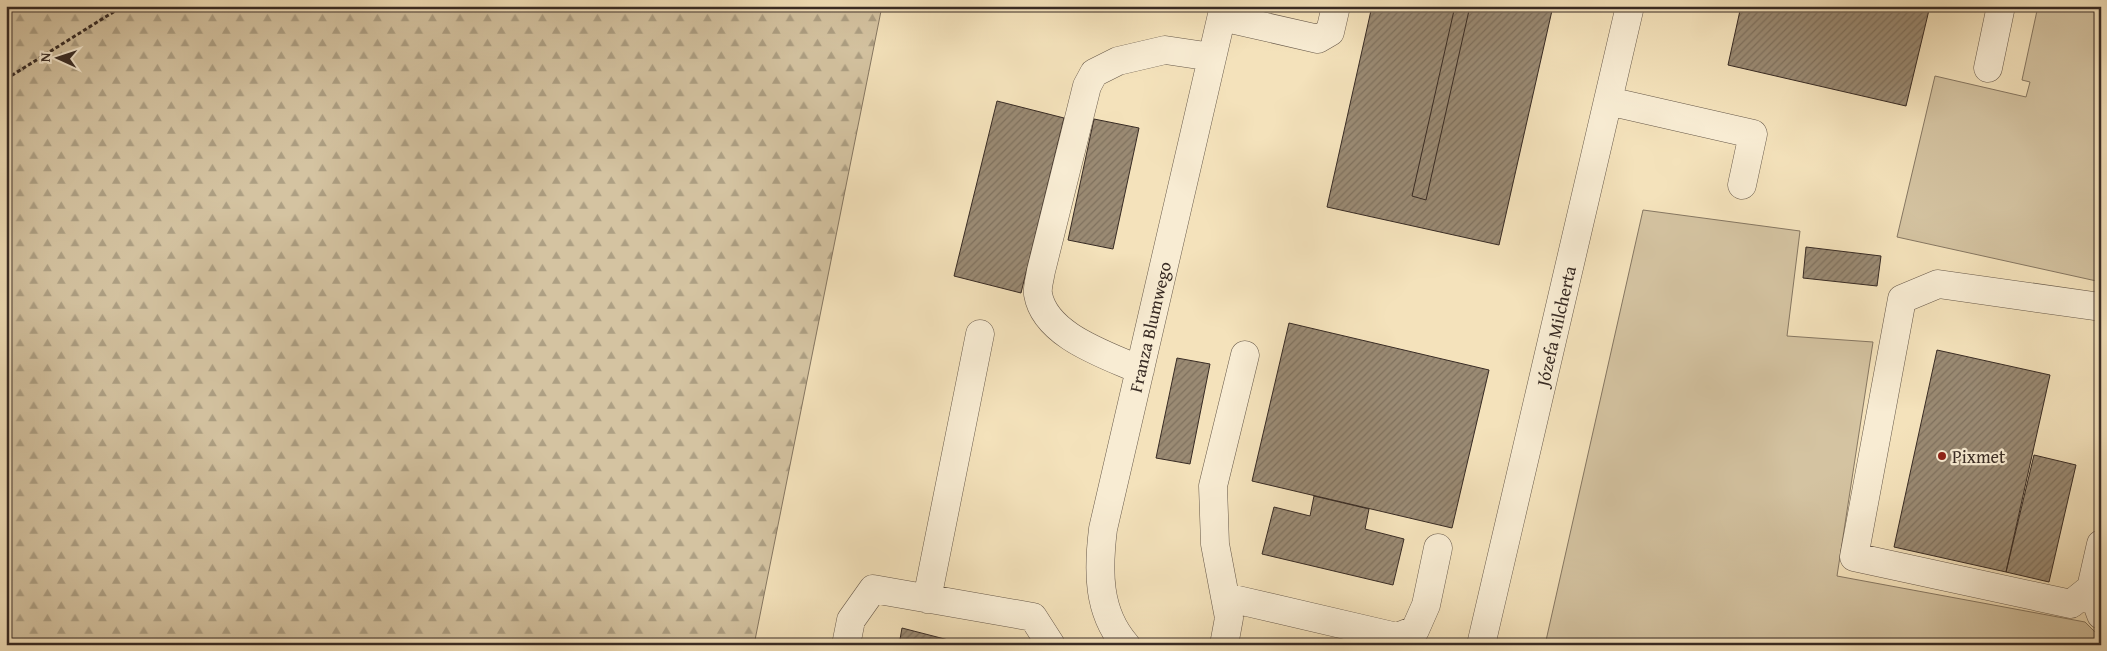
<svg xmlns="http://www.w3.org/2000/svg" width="2107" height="651" font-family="'Gentium Book Plus',serif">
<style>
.grass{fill:#d4c3a1;stroke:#867762}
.forest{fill:url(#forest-firs);stroke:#867762}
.building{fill:url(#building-hatch);stroke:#382b24}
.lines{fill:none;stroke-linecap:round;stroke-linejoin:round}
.minor-casing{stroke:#67594a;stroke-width:29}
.path{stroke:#382b24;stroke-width:3;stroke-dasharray:4 2.5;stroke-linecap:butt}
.minor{stroke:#f8ecd3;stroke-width:28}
.poi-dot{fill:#8f2418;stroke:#f8ecd3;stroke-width:2}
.labels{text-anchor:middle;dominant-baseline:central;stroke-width:4.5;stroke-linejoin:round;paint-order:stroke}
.street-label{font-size:18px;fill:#382b24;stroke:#f8ecd3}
.poi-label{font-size:18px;fill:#382b24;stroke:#f8ecd3;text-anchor:start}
</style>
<defs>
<pattern id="forest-firs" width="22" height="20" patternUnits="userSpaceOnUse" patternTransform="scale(1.25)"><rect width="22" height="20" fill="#d4c3a1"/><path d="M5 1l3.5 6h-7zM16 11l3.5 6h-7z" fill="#ad9f83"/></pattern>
<pattern id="building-hatch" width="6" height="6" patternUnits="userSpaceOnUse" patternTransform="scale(1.25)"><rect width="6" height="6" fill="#9a8a73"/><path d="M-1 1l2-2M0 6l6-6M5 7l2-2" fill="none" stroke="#7f715e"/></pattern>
</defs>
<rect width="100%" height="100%" fill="#f4e2bb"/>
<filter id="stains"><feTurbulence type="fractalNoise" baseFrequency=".004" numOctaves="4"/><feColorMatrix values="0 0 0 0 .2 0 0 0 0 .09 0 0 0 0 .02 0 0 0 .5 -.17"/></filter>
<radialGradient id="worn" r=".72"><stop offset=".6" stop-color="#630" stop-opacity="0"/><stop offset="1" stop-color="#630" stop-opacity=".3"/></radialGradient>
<!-- grass -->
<path class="grass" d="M 2038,6 L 2101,6 L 2101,282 L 1897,237 L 1935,76 L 2026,97 L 2030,82 L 2022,80 Z
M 1643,210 L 1800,231 L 1787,336 L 1873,342 L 1837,576 L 2085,622 L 2097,634 L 2095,645 L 1545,645 Z"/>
<!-- forest -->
<path class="forest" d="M 6,6 L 882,6 L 754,645 L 6,645 Z"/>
<!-- building -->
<path class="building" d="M 1372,6 L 1553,6 L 1499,245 L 1327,207 Z
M 1455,6 L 1470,6 L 1426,200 L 1412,196 Z
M 1741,6 L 1910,6 L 1929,10 L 1906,106 L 1728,65 Z
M 997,101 L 1064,118 L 1021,293 L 954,276 Z
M 1094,119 L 1139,128 L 1113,249 L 1068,240 Z
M 1806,247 L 1881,256 L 1877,286 L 1803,278 Z
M 1289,323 L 1489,370 L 1452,528 L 1252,481 Z
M 1937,350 L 2050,375 L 2006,572 L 1894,547 Z
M 1177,358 L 1210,364 L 1190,464 L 1156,458 Z
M 2034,455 L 2076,465 L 2049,582 L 2006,572 Z
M 1314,496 L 1369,509 L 1365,529 L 1404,539 L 1393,585 L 1262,554 L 1274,507 L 1310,516 Z
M 902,628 L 968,645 L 899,645 Z"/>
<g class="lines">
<!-- minor casing -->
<g class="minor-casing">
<path id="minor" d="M 1222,17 L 1318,39 L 1330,32 L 1336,6
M 1988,68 L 2001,6
M 1608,101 L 1753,134 L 1742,185
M 2101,307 L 1938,284 L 1902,299 L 1854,557 L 2071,604 L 2091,588 L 2101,544
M 1140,370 C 1107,355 1045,336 1038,294 C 1037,287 1040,278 1041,271 L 1087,86 L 1094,73 L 1118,61 L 1165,50 L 1212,57
M 2091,588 L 2101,615
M 1225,597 L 1397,637 L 1415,630 L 1426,605 L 1438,548
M 927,599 L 980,334
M 846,645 L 851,620 L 873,589 L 1033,617 L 1051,645
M 1126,645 C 1097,612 1098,570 1103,529 L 1224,6
M 1224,645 L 1229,618 L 1215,544 L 1213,486 L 1245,355
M 1481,645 L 1630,6"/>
</g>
<!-- path -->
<path class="path" d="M 6,79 L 123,6"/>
<!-- minor -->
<use href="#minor" class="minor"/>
</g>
<!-- markers -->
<circle class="poi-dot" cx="1942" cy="456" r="5"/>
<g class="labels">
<!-- street labels -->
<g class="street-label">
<text transform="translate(1556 326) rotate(-77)">Józefa Milcherta</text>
<text transform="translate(1150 327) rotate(-77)">Franza Blumwego</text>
</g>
<!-- poi labels -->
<g class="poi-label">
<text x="1952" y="456">Pixmet</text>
</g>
</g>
<!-- margin -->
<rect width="2107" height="651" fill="none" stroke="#f4e2bb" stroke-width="25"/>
<rect x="8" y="8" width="2092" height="636" fill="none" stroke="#382b24" stroke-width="2.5"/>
<rect x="12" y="12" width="2082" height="626" fill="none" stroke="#382b24"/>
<!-- north arrow -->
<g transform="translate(58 58) rotate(273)" stroke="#f8ecd3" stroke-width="4" paint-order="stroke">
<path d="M0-4L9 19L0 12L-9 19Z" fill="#382b24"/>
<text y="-8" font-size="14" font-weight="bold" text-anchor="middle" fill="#382b24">N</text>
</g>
<rect width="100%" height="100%" filter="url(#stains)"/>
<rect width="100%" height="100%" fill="url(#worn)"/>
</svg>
